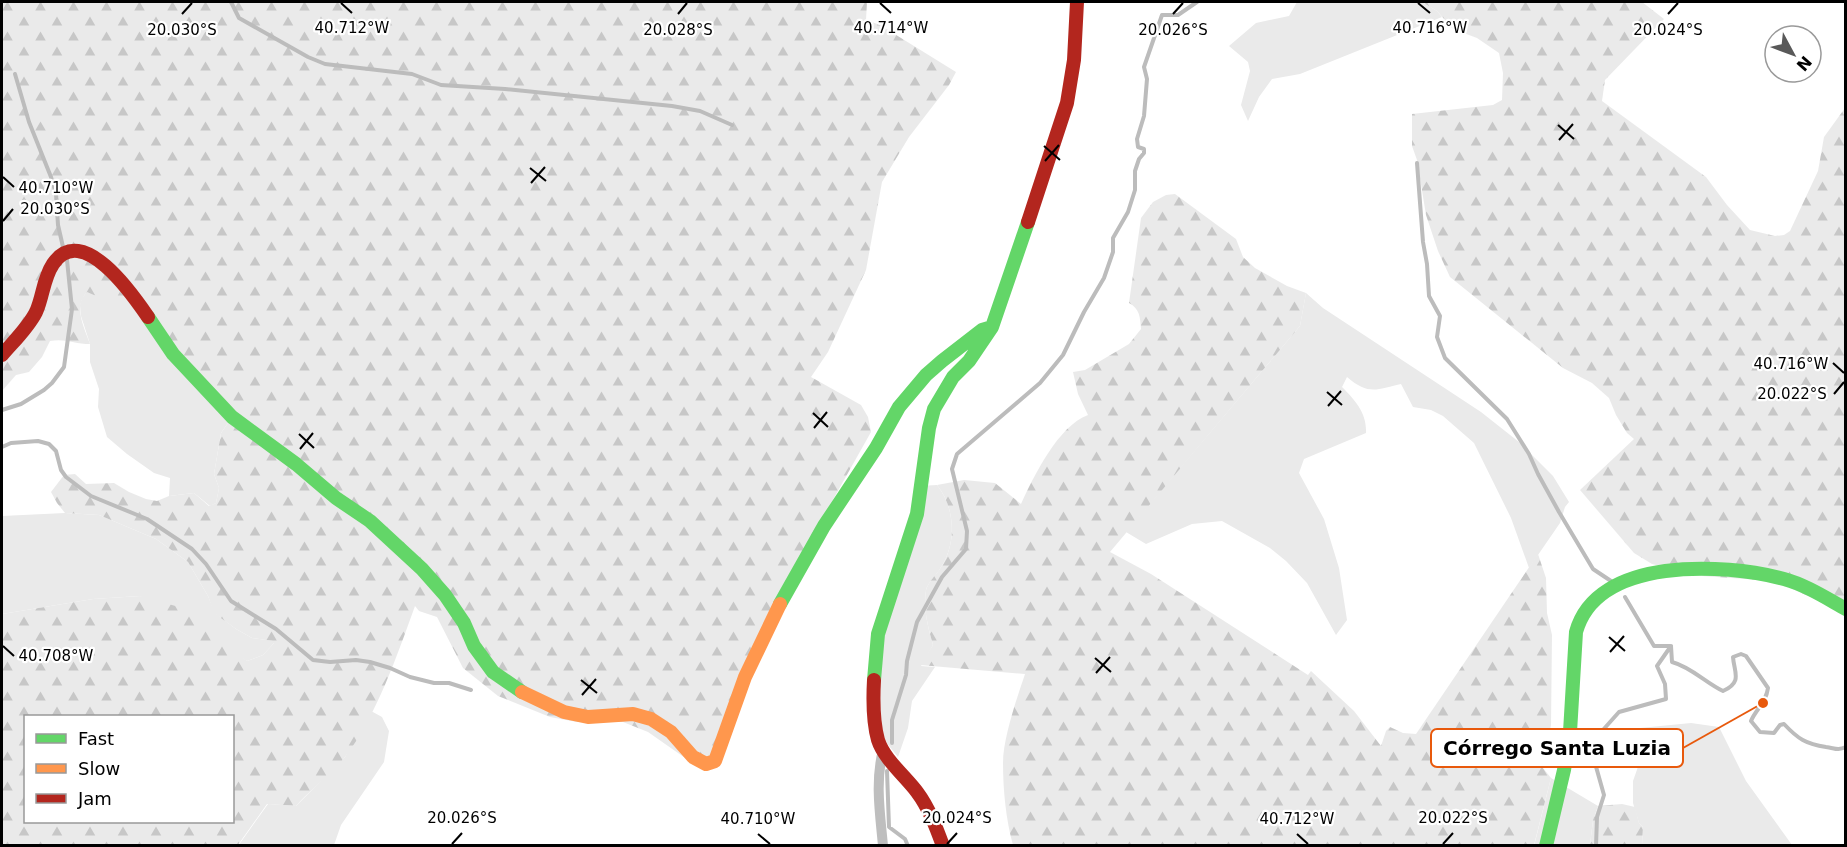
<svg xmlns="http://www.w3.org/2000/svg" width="1847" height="847" font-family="'DejaVu Sans',sans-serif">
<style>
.green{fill:#eaeaea}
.forest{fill:url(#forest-firs);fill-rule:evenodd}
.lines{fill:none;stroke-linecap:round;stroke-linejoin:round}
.stream{stroke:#bcbcbc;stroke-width:4}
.street{stroke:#bebebe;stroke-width:10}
.fast{stroke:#63d668;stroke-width:14}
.slow{stroke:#ff974d;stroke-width:14}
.jam{stroke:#b3261e;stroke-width:14}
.ticks{fill:none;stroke:#000;stroke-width:2}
.ticks-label{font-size:15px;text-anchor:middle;fill:#000;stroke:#fff;stroke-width:4.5;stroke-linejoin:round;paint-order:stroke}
.leader{fill:none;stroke:#e8590c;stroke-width:2}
.callout-dot{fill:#e8590c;stroke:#fff;stroke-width:2}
.callout{fill:#fff;stroke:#e8590c;stroke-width:2}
.callout-label{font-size:20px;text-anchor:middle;font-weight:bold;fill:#000}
</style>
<defs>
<pattern id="forest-firs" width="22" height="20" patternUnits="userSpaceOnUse" patternTransform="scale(1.5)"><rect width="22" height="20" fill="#eaeaea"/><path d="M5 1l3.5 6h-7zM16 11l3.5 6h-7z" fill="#c7c7c7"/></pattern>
</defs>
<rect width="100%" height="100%" fill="#fff"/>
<!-- green -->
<path class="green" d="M 1297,2 L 1422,2 L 1437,11 L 1442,17 L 1300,74 L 1272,79 L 1259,97 L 1248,121 L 1241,105 L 1250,71 L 1248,62 L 1229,46 L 1256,23 L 1289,16 Z
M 87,292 L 129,300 L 228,423 L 221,433 L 214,474 L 219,488 L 216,503 L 210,506 L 194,493 L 169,496 L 170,478 L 154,473 L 127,454 L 107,437 L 98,407 L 99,389 L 90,362 L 90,344 L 81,316 L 80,305 L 82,298 Z
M 1306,293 L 1323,308 L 1481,412 L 1519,442 L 1553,476 L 1569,502 L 1565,507 L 1560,523 L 1529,568 L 1511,518 L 1474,443 L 1443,416 L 1431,410 L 1413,407 L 1401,384 C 1376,390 1368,395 1347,377 L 1342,387 C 1355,400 1367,413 1366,433 L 1304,459 L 1299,473 L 1324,519 L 1339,568 L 1347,620 L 1336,635 L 1307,583 L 1286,561 L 1270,548 L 1222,521 L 1192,524 L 1146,544 L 1126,532 L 1300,326 Z
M 937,485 C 955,507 957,543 941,567 C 937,575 928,582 926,590 C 923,609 928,627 933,645 L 921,666 L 935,667 L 912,701 L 908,728 L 898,757 L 873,726 L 872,686 L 919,486 Z
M 65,513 L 99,515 L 156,539 L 188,562 L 208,596 L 215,613 L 236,629 L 252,638 L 274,641 L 274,643 L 263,655 L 247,661 L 140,596 L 93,599 L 2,614 L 2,516 Z
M 371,711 L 382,717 L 389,731 L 384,762 L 341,825 L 334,845 L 238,846 L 268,804 L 296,806 L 345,757 Z
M 1691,723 L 1719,727 L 1746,781 L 1792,845 L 1642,845 L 1643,827 L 1639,823 L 1633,803 L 1633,781 L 1644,750 L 1640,728 Z
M 1551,778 L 1598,806 L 1593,820 L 1590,845 L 1534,846 Z"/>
<!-- forest -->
<path class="forest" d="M 2,2 L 867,2 L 866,20 L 880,25 L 956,72 L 949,85 L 909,137 L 882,182 L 866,270 L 828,352 L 811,377 L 861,405 L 868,417 L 871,432 L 780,594 L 711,760 L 688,760 L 648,732 L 623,722 L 577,722 L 550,717 L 498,696 L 463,668 L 437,617 L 419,611 L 415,606 C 398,653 376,717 345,757 C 331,775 311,789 296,806 L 267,804 L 238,845 L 2,845 L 2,614 L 93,599 L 140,596 L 179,607 L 247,661 L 263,655 L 274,643 L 273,641 L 252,638 L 236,629 L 214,613 L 208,596 L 188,562 L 156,539 L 99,515 L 65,513 L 57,503 L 51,492 L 64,475 L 75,474 L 86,484 L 114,483 L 129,492 L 146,499 L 157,501 L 169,496 L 194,493 L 209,506 L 216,503 L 219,488 L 214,474 L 221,433 L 228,423 L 129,300 L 108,301 L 87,292 C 73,307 84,327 90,344 C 75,344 65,338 50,341 L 42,357 L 29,372 L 16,375 L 2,391 L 2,354 L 5,347 L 2,343 ZM 26,716 L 232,716 L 232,822 L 26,822 Z
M 1422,2 L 1642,2 L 1664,19 L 1605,80 L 1602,101 L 1706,177 L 1727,205 L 1750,230 L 1775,236 L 1784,235 L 1790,231 L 1818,171 L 1824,137 L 1845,108 L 1845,613 L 1775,581 L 1702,576 L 1652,564 L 1634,553 L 1580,490 L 1634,439 L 1627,433 L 1616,415 L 1609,398 L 1592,383 L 1563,368 L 1450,277 L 1438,251 L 1426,215 L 1417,160 L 1412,146 L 1412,114 L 1493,105 L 1502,100 L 1503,73 L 1499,53 L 1477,38 L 1453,29 L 1437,11 Z
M 1175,194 L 1236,239 L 1243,257 L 1255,268 L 1287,286 L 1306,293 L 1300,326 L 1110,552 L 1151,574 L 1308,675 L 1311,671 L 1354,711 L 1381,746 L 1386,731 L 1390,727 L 1403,733 L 1416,734 L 1538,554 L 1546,578 L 1547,613 L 1552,635 L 1551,725 L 1543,768 L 1551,778 L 1534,845 L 1013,845 C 1006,820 1003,790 1003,763 C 1003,738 1017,698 1025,674 L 920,665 L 933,645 C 928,627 923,609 926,590 C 928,582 937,574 941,567 C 957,543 955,507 937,485 L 964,480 L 995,483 L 1021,504 C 1034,476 1058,426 1088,415 L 1078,394 L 1073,372 L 1085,370 L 1129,344 L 1141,329 C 1140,317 1140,309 1129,303 L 1141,218 L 1153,202 L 1166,195 Z
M 1622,804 L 1635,807 L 1639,823 L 1643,827 L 1642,845 L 1590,845 L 1593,820 L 1598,806 Z"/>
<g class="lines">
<!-- stream -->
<path class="stream" d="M 231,2 L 239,18 L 308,57 L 325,64 L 412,74 L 441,85 L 505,89 L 672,106 L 700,111 L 732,125
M 15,74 L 29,122 L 51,177 L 56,194 L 58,225 L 63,247
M 1417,163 L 1423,242 L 1427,264 L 1429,296 L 1440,316 L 1437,337 L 1445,358 L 1507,419 L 1529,454 L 1538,474 L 1559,512 L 1593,569 L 1611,581
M 2,410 L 21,404 L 44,390 L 52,383 L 64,367 L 72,309 L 67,260
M 2,447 L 11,443 L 38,441 L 49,444 L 56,451 L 61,470 L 66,477 L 91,496 L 147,519 L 192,549 L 206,564 L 231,601 L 276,629 L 313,660 L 330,662 L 356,660 L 370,662 L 390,668 L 410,677 L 434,683 L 449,683 L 471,690
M 1625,597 L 1654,646 L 1670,646
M 1671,646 L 1672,662 C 1691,667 1706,683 1723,691 C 1743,682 1734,672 1733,657 L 1741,654 L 1746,656 L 1768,688 C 1766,703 1756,709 1751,721 L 1760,732 L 1774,733 L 1780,725 L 1784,724 C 1798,739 1806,744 1826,747 C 1835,748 1837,751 1846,747
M 892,743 L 892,720 L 906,675 L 907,661 L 917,622 L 942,577 L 966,549 L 967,531 L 952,469 L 957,454 L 1040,383 L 1063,355 L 1084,312 L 1104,278 L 1113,252 L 1113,238 L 1128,212 L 1135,190 L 1135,171 L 1139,159 L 1144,153 L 1144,149 L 1138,147 L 1137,139 L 1144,116 L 1147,79 L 1144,67 L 1162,15 L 1178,15 L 1197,2
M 887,771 L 889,827 L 905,839 L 908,846
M 1596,846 L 1597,817 L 1604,795 L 1593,756 L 1592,746 L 1594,740 L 1619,712 L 1666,699 L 1665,684 L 1657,666 L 1671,646"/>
<!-- street -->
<path class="street" d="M 883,846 C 880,813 875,782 883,750"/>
<!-- fast -->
<path class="fast" d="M 148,317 L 173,354 L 232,417 L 296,464 L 336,498 L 370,521 L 422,569 L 445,595 L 464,623 L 474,646 L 493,672 L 522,692
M 780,604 L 824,526 L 876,448 L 899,407 L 926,375 L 942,361 L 982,330 L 992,327
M 874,680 L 878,634 L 917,514 L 929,428 L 934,409 L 953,377 L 969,361 L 992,327 L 1028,222
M 1546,846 L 1564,770 L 1570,732 L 1576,632 C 1597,556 1724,563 1784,579 C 1806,585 1826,598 1846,609"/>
<!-- slow -->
<path class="slow" d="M 522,692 L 564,712 L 588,717 L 633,714 L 651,719 L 671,732 L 693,757 L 706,764 L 715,761 L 745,677 L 780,604"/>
<!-- jam -->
<path class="jam" d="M 1028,222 L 1067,103 L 1074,60 L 1077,2
M 2,355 C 13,342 28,328 36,312 C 43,297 43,279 53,264 C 82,221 133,295 148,317
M 874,680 C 873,698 873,722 878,740 C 884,759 905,776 917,792 C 929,808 936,827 943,846"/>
</g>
<!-- ticks -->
<path class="ticks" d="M 341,3 L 352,13M 880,3 L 891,13M 1418,3 L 1430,13M 182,14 L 192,3M 678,14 L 687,3M 1173,14 L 1183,3M 1668,14 L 1678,3M 1558,125 L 1574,139M 1559,140 L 1573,124M 1044,146 L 1060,160M 1045,161 L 1059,145M 530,168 L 546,181M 3,177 L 14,187M 531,183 L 545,167M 3,221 L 13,209M 1833,363 L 1844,373M 1327,392 L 1342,405M 1834,394 L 1844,382M 1328,406 L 1341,391M 813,413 L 828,427M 814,428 L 827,412M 299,434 L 314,448M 300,449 L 313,433M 1609,637 L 1625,651M 3,646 L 14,656M 1610,652 L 1624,636M 1095,658 L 1111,672M 1096,673 L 1110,657M 581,680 L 597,693M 582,695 L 596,679M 758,834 L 770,844M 1297,834 L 1308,844M 452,844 L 462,833M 947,844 L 957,833M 1443,844 L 1453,833"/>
<g class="ticks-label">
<text x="352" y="33">40.712°W</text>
<text x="891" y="33">40.714°W</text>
<text x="1430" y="33">40.716°W</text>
<text x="182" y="35">20.030°S</text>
<text x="678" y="35">20.028°S</text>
<text x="1173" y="35">20.026°S</text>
<text x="1668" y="35">20.024°S</text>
<text x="56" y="193">40.710°W</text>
<text x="55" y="214">20.030°S</text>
<text x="1791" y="369">40.716°W</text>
<text x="1792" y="399">20.022°S</text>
<text x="56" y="661">40.708°W</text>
<text x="462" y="823">20.026°S</text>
<text x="957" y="823">20.024°S</text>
<text x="1453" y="823">20.022°S</text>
<text x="758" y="824">40.710°W</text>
<text x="1297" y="824">40.712°W</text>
</g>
<!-- callouts -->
<path class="leader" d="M1763 703L1683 748"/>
<circle class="callout-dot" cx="1763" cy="703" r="6"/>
<rect class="callout" x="1431" y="729" width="252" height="38" rx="6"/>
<g class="callout-label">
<text x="1557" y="755">Córrego Santa Luzia</text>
</g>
<!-- border -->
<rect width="1847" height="847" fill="none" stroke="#000000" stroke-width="6"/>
<!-- legend -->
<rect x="24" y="715" width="210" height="108" fill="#ffffff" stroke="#999999" stroke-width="1.5"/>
<rect x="36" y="734" width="30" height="9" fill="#63d668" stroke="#999999" stroke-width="1.5"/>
<text x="78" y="745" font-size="18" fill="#000000">Fast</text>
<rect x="36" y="764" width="30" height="9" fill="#ff974d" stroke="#999999" stroke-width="1.5"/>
<text x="78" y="775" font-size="18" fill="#000000">Slow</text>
<rect x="36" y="794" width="30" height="9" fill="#b3261e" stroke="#999999" stroke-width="1.5"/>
<text x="78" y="805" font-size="18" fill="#000000">Jam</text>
<!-- north arrow -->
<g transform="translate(1793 54) rotate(131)"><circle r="28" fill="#ffffff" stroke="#999999" stroke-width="1.5"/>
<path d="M0-4.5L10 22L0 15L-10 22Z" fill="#595959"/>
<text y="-9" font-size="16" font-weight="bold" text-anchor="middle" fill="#000000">N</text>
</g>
</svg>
